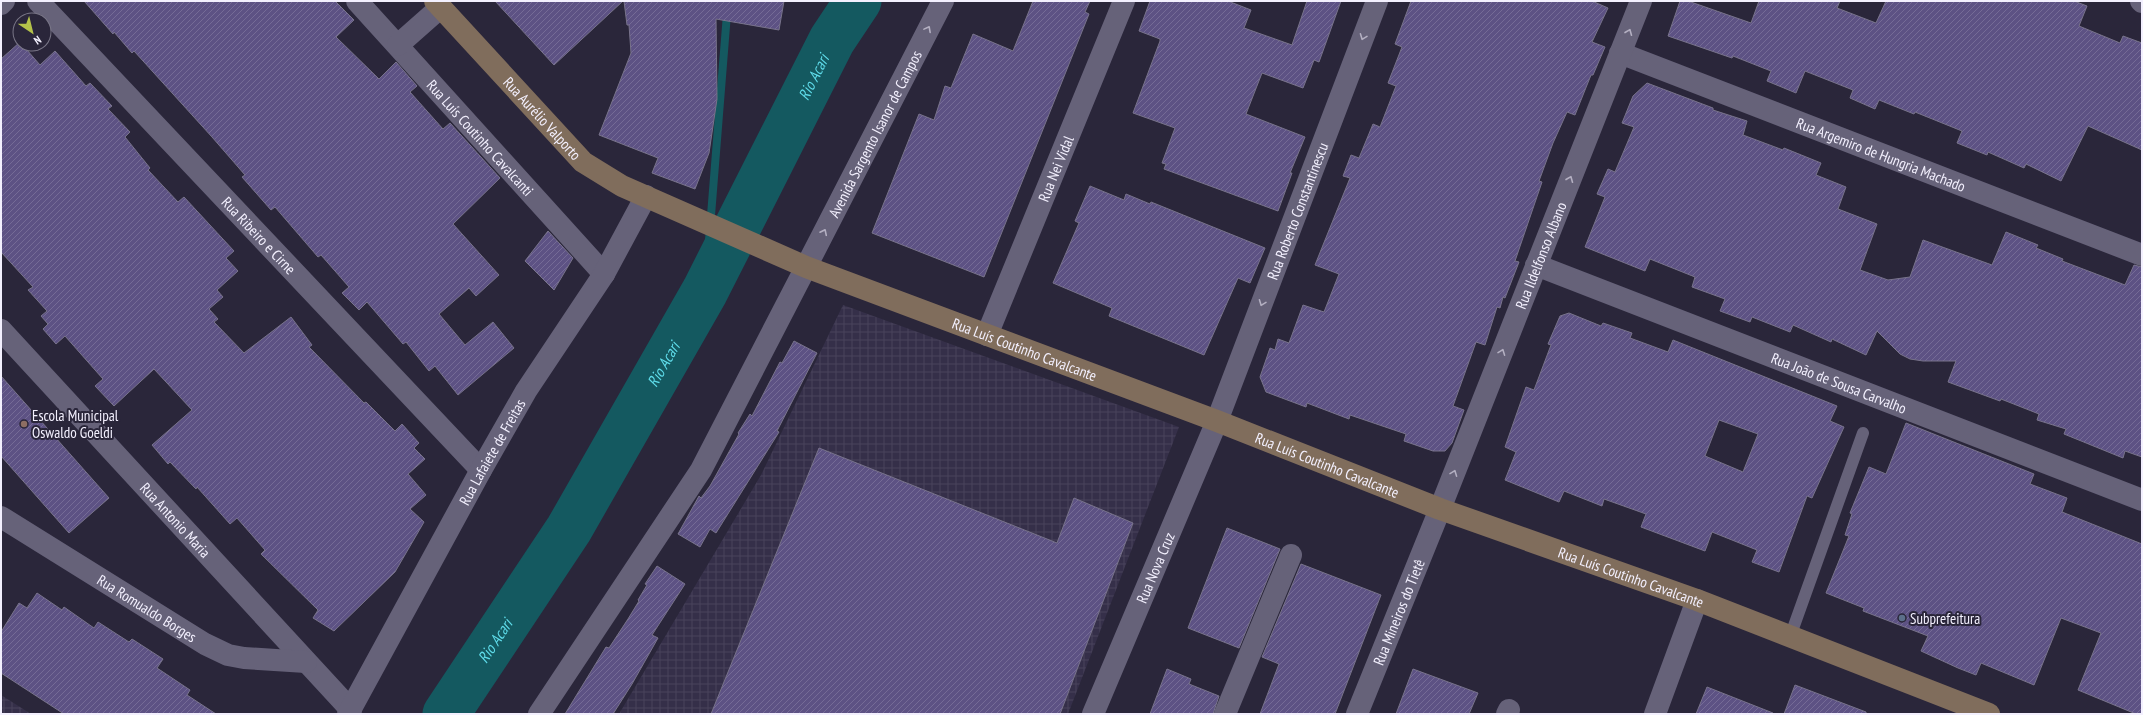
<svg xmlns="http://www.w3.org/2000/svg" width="2143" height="715" font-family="'PT Sans Narrow',sans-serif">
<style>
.industrial{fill:url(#industrial-grid)}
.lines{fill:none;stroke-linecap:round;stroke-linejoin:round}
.stream{stroke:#145960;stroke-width:8}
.river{stroke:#145960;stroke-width:47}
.building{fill:url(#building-hatch);stroke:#78738b;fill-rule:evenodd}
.service{stroke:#666279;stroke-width:12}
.minor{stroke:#666279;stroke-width:22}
.tertiary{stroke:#666279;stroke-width:22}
.secondary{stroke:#806d5c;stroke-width:22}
.oneway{stroke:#b4b0c2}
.education-dot{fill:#8d6e63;stroke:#2a263a;stroke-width:1.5}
.service-dot{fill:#5c6f8a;stroke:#2a263a;stroke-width:1.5}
.labels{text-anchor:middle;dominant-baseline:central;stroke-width:4;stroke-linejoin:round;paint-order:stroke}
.street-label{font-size:15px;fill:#f3f0fe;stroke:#2a263a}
.poi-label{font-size:15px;fill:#f3f0fe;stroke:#2a263a;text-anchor:start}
.water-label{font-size:16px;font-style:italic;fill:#5edbe9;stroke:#2a263a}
</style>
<defs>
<pattern id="industrial-grid" width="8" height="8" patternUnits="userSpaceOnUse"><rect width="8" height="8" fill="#352f49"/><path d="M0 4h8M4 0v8" fill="none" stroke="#49435b"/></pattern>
<pattern id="building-hatch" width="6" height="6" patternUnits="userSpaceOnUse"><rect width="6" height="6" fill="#5d5284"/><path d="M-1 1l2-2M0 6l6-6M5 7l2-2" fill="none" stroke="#756b96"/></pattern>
</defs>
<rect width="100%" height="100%" fill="#2a263a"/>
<!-- industrial -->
<path class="industrial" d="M 843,305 L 1179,427 L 1068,714 L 619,714 L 761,475 Z
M 1,695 L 31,714 L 1,714 Z"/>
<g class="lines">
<!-- stream -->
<path class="stream" d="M 705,291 L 728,1"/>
<!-- river -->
<path class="river" id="s1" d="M 446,714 L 569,529 L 705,291 L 832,40 L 858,1"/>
</g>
<!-- building -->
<path class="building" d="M 84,1 L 335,1 L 354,20 L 336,37 L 379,79 L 396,62 L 417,86 L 410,92 L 443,129 L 450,123 L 500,178 L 453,224 L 499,275 L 476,296 L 469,288 L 439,314 L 465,345 L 493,322 L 514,348 L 458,395 L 435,366 L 429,371 L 406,342 L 403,344 L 367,302 L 359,310 L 342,293 L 349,287 L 321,255 L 318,257 L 275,207 L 271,210 L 242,177 L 245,175 L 212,137 L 134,51 L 132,53 L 114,32 L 113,34 Z
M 495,1 L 623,1 L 554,65 Z
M 624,1 L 784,1 L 779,30 L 716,19 L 717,99 L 709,153 L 695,189 L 652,173 L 658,158 L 599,135 L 631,53 L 629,25 L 627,25 Z
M 1033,1 L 1090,1 L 1085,12 L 1089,14 L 984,277 L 872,233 L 919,114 L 934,120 L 945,86 L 951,88 L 973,34 L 1013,51 Z
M 1150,1 L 1228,1 L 1251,10 L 1244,28 L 1292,45 L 1307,1 L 1341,1 L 1319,62 L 1314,60 L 1303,88 L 1262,73 L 1246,114 L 1305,137 L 1290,173 L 1292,173 L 1278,211 L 1164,169 L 1166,164 L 1162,163 L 1175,128 L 1133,113 L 1160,41 L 1160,39 L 1139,31 Z
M 1411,1 L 1592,1 L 1608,8 L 1592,42 L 1605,47 L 1593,75 L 1591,75 L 1575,115 L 1567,112 L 1553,143 L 1539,181 L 1542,182 L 1515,261 L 1519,262 L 1505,298 L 1503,297 L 1500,308 L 1497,307 L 1485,345 L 1476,342 L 1453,406 L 1464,410 L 1452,443 L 1445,451 L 1433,451 L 1404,441 L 1406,434 L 1350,415 L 1349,419 L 1307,403 L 1306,407 L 1266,392 L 1260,377 L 1270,348 L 1275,350 L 1278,339 L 1289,343 L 1303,305 L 1324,312 L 1339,274 L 1315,265 L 1350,178 L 1343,176 L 1351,155 L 1359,158 L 1373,124 L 1380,127 L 1396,86 L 1388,83 L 1402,47 L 1395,44 Z
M 1680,1 L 1688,1 L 1751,23 L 1759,1 L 1840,1 L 1837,8 L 1876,23 L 1886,1 L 2074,1 L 2087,6 L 2079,26 L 2120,43 L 2123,36 L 2142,43 L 2142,150 L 2088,126 L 2061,181 L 2026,164 L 2024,168 L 1988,152 L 1987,155 L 1957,143 L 1962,131 L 1915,112 L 1914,114 L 1879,100 L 1875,109 L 1850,98 L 1853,90 L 1805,71 L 1796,93 L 1767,81 L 1771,71 L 1733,56 L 1732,58 L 1668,36 Z
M 20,42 L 40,65 L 55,51 L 86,86 L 90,83 L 112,106 L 108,109 L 130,132 L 125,137 L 150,168 L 148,170 L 178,202 L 184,197 L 234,251 L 226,258 L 238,271 L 217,290 L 223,297 L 209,309 L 218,319 L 214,322 L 244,353 L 291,317 L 312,345 L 309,347 L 364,403 L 366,402 L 395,431 L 402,424 L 419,443 L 414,448 L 425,459 L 408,474 L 426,495 L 410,509 L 424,522 L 395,572 L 334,631 L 313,618 L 318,610 L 261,554 L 265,550 L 237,518 L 230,524 L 197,487 L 196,489 L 170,462 L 168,464 L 152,445 L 192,410 L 154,369 L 114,406 L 95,386 L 103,379 L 65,336 L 56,344 L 43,329 L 48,324 L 41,316 L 47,311 L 28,290 L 33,287 L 1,252 L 1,59 Z
M 1647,83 L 1713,108 L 1713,110 L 1747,121 L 1743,135 L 1783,150 L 1784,148 L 1821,163 L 1816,175 L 1846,187 L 1838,209 L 1877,224 L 1860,270 L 1888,280 L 1910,277 L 1923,240 L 1992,265 L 2006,232 L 2038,245 L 2036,248 L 2063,259 L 2062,261 L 2125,285 L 2134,265 L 2142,267 L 2142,457 L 2125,451 L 2123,458 L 2064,434 L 2066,429 L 2037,420 L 2039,414 L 2001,399 L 2000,401 L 1948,382 L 1956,361 L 1923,361 L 1910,359 L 1900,354 L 1877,331 L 1866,355 L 1832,339 L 1831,342 L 1793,325 L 1790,332 L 1752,317 L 1750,322 L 1720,311 L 1725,299 L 1692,287 L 1695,277 L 1650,259 L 1645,271 L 1585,247 L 1605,197 L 1597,194 L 1608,169 L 1615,172 L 1634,127 L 1622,123 L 1633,96 Z
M 1090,186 L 1124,200 L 1126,194 L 1150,204 L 1151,202 L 1265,248 L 1250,283 L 1238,278 L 1204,355 L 1109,316 L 1112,308 L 1053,283 L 1079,223 L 1075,221 Z
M 548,231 L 573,258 L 554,290 L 525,261 Z
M 1569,313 L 1601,326 L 1603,323 L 1632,333 L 1630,338 L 1668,352 L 1673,340 L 1837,406 L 1830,421 L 1844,427 L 1812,498 L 1807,496 L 1779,572 L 1752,562 L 1757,550 L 1712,532 L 1705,551 L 1641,527 L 1646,514 L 1604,499 L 1602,506 L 1564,491 L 1559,502 L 1505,480 L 1516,452 L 1505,447 L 1526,387 L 1534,390 L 1551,345 L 1548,344 L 1560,316 ZM 1719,420 L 1758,434 L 1743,472 L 1705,456 Z
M 794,341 L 817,353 L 777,431 L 779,432 L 716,533 L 710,529 L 700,547 L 678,534 L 699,496 L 701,498 L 710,486 L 739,434 L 738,433 L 750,414 L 752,416 L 780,362 L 782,363 Z
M 1,376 L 109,498 L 69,533 L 1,456 Z
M 1906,423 L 2034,474 L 2030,484 L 2067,498 L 2062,512 L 2142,544 L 2142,714 L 2136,714 L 2078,690 L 2101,633 L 2061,618 L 2034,685 L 1981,663 L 1976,675 L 1958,668 L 1921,651 L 1928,636 L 1863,611 L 1864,608 L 1826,593 L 1849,536 L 1845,535 L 1852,514 L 1850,513 L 1869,467 L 1886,474 Z
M 819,448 L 1057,543 L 1074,498 L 1133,523 L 1060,714 L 711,714 Z
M 1227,528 L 1280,549 L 1239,648 L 1188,628 Z
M 1301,564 L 1381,595 L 1335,714 L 1260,714 L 1279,664 L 1262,657 Z
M 657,566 L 685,584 L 652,635 L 658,638 L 632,684 L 613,714 L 565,714 L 606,647 L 609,648 L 628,619 L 639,601 L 638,600 L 647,585 L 645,584 Z
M 37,593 L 62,610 L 64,607 L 94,628 L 98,622 L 129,642 L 132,639 L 163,659 L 157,668 L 190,690 L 187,695 L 216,714 L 64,714 L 1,673 L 1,632 L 19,603 L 27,608 Z
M 1167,669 L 1191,679 L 1189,684 L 1219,696 L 1213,714 L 1150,714 Z
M 1413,669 L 1478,693 L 1469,714 L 1396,714 Z
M 1795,685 L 1866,712 L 1866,714 L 1784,714 Z
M 1707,687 L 1773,713 L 1773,714 L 1696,714 Z"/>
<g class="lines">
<!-- service -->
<path class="service" d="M 1790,637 L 1863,433"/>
<!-- minor -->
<g class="minor">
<path id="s2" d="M 38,1 L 481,470"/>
<path id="s3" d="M 357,1 L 604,274"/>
<path d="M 2141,1 L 2142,2"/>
<path d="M 1,4 L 4,1"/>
<path d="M 398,45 L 441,7"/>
<path id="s4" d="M 1620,53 L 2142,255"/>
<path id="s5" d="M 1536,265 L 2142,500"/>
<path id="s6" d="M 1,330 L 351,710"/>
<path id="s7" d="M 987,335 L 1124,1"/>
<path id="s8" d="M 1,517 L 205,644 L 228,655 L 244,658 L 306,662"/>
<path id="s9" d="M 348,714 L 481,470 L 526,391 L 604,274 L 646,196"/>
<path d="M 539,714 L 701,470 L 806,267"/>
<path id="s10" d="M 1093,714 L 1217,421 L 1377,1"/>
<path d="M 1225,714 L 1291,555"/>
<path id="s11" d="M 1357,714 L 1440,509 L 1641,1"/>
<path d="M 1507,714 L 1509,710"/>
<path d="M 1655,714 L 1697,600"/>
</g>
<!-- tertiary -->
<path class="tertiary" id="s12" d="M 806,267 L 943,1"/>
<!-- secondary -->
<path class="secondary" id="s13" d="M 435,1 L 583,162 L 622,186 L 806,267 L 1217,421 L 1440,509 L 1697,600 L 1989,714"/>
</g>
<!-- one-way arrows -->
<defs><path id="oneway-chevron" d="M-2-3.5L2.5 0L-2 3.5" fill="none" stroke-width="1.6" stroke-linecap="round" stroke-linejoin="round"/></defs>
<g class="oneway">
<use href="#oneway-chevron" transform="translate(928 29) rotate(-62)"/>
<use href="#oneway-chevron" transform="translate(1629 32) rotate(-68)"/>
<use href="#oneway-chevron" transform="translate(1363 37) rotate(111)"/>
<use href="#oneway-chevron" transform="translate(1570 179) rotate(-68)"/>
<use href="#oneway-chevron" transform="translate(824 232) rotate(-64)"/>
<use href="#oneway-chevron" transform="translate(1262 303) rotate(111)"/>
<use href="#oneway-chevron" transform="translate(1502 352) rotate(-69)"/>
<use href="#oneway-chevron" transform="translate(1454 473) rotate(-69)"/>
</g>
<!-- markers -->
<circle class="education-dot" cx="24" cy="424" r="4"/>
<circle class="service-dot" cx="1902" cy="618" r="4"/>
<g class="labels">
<!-- street labels -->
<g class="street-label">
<text stroke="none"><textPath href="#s13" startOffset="159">Rua Aurélio Valporto</textPath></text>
<text stroke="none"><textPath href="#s12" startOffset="150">Avenida Sargento Isanor de Campos</textPath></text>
<text stroke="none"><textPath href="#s3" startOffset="184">Rua Luís Coutinho Cavalcanti</textPath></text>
<text stroke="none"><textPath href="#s4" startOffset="280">Rua Argemiro de Hungria Machado</textPath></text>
<text stroke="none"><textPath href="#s7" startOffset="180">Rua Nei Vidal</textPath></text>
<text stroke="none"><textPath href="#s10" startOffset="543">Rua Roberto Constantinescu</textPath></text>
<text stroke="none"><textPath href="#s2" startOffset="322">Rua Ribeiro e Cirne</textPath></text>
<text stroke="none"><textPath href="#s11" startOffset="494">Rua Ildelfonso Albano</textPath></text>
<text stroke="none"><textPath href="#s13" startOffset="699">Rua Luís Coutinho Cavalcante</textPath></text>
<text stroke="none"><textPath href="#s5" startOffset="325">Rua João de Sousa Carvalho</textPath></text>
<text stroke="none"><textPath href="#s9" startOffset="299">Rua Lafaiete de Freitas</textPath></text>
<text stroke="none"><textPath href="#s13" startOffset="1023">Rua Luís Coutinho Cavalcante</textPath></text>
<text stroke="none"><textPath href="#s6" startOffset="258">Rua Antonio Maria</textPath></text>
<text stroke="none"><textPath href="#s10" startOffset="159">Rua Nova Cruz</textPath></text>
<text stroke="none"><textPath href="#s13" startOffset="1347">Rua Luís Coutinho Cavalcante</textPath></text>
<text stroke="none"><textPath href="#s8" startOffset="172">Rua Romualdo Borges</textPath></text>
<text stroke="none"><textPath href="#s11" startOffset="110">Rua Mineiros do Tietê</textPath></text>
</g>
<!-- poi labels -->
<g class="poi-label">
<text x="32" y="415">Escola Municipal<tspan x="32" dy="17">Oswaldo Goeldi</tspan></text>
<text x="1910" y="618">Subprefeitura</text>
</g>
<!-- water labels -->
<g class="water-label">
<text stroke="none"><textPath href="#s1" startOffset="736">Rio Acari</textPath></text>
<text stroke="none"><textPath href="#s1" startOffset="412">Rio Acari</textPath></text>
<text stroke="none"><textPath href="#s1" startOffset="88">Rio Acari</textPath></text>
</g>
</g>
<!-- border -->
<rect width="2143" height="715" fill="none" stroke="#f3f0fe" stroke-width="4"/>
<!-- north arrow -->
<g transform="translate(32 32) rotate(145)"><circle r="19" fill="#2a263a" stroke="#7a7788"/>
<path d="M0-3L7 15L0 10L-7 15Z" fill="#b4c24a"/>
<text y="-6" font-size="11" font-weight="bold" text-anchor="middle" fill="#f3f0fe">N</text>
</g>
</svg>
